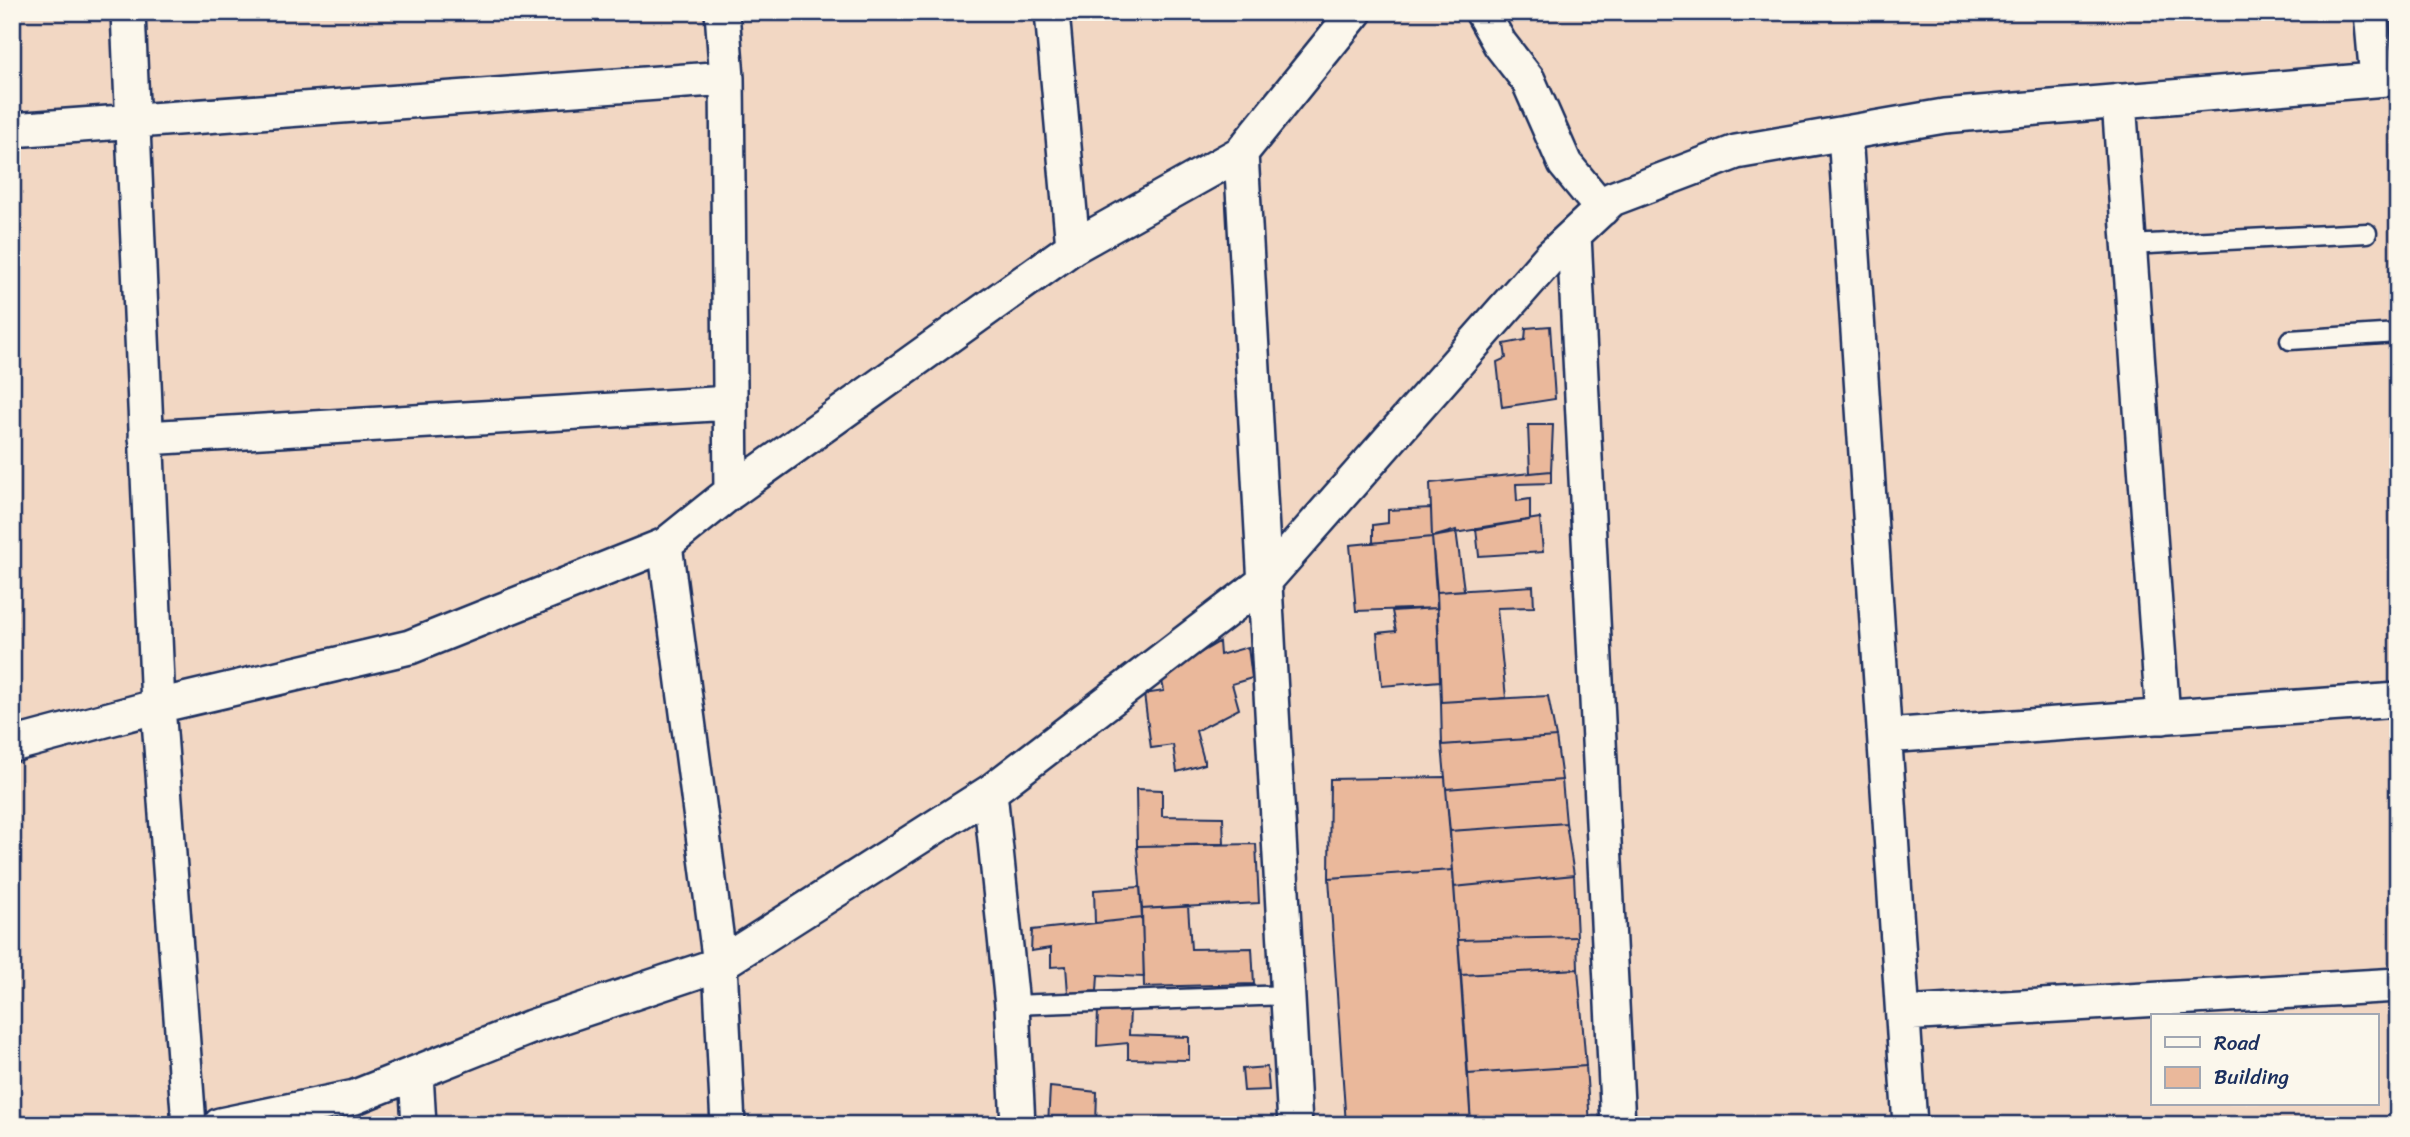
<svg xmlns="http://www.w3.org/2000/svg" width="2410" height="1137" font-family="Sriracha,sans-serif">
<style>
.built{fill:#f2d7c3;fill-rule:evenodd}
.building{fill:#eab89b;stroke:#1b2f5e;stroke-width:2}
.lines{fill:none;stroke-linecap:round;stroke-linejoin:round}
.lane-casing{stroke:#1b2f5e;stroke-width:23}
.street-casing{stroke:#1b2f5e;stroke-width:38}
.lane{stroke:#fbf7ec;stroke-width:18}
.street{stroke:#fbf7ec;stroke-width:33}
</style>
<rect width="100%" height="100%" fill="#f6e4d4"/>
<filter id="ink" filterUnits="userSpaceOnUse"><feTurbulence type="fractalNoise" baseFrequency=".0143" numOctaves="2"/><feDisplacementMap in="SourceGraphic" scale="14" xChannelSelector="R" yChannelSelector="G"/><feConvolveMatrix kernelMatrix="1 2 1 2 8 2 1 2 1" color-interpolation-filters="sRGB"/></filter>
<g filter="url(#ink)">
<!-- built -->
<path class="built" d="M 12,12 L 2398,12 L 2398,1125 L 12,1125 ZM 2153,1016 L 2377,1016 L 2377,1104 L 2153,1104 Z"/>
<!-- building -->
<path class="building" d="M 1550,326 L 1555,399 L 1502,407 L 1497,362 L 1506,358 L 1504,344 L 1525,340 L 1526,328 Z
M 1528,425 L 1553,425 L 1551,471 L 1530,473 Z
M 1551,471 L 1551,483 L 1516,484 L 1517,501 L 1530,499 L 1530,520 L 1432,537 L 1430,483 Z
M 1431,508 L 1432,537 L 1373,543 L 1373,525 L 1388,523 L 1388,510 Z
M 1540,518 L 1543,552 L 1479,556 L 1476,528 Z
M 1456,530 L 1464,590 L 1437,592 L 1432,537 Z
M 1432,537 L 1437,608 L 1356,611 L 1350,545 Z
M 1533,586 L 1534,607 L 1497,608 L 1506,698 L 1441,702 L 1437,592 Z
M 1437,608 L 1440,681 L 1382,686 L 1377,633 L 1396,631 L 1392,611 Z
M 1219,642 L 1220,655 L 1248,647 L 1252,678 L 1232,684 L 1239,709 L 1196,731 L 1205,764 L 1177,772 L 1173,745 L 1151,748 L 1144,694 L 1164,691 L 1161,676 Z
M 1548,696 L 1556,737 L 1442,745 L 1441,702 Z
M 1556,737 L 1562,780 L 1446,789 L 1442,745 Z
M 1445,777 L 1453,870 L 1329,878 L 1330,779 Z
M 1562,780 L 1566,823 L 1450,831 L 1446,789 Z
M 1136,789 L 1162,790 L 1162,816 L 1223,817 L 1224,844 L 1137,846 Z
M 1566,823 L 1574,875 L 1454,887 L 1450,831 Z
M 1256,844 L 1259,903 L 1142,909 L 1137,846 Z
M 1453,870 L 1471,1125 L 1346,1125 L 1329,878 Z
M 1574,875 L 1577,937 L 1458,940 L 1454,887 Z
M 1140,887 L 1142,918 L 1095,923 L 1094,890 Z
M 1188,906 L 1191,949 L 1252,948 L 1254,984 L 1144,987 L 1142,909 Z
M 1142,918 L 1144,977 L 1098,975 L 1097,991 L 1068,993 L 1066,966 L 1051,967 L 1051,948 L 1031,951 L 1032,930 Z
M 1577,937 L 1578,969 L 1461,975 L 1458,940 Z
M 1578,969 L 1586,1066 L 1468,1074 L 1461,975 Z
M 1098,1008 L 1130,1008 L 1129,1035 L 1189,1037 L 1189,1060 L 1128,1059 L 1128,1043 L 1097,1046 Z
M 1586,1066 L 1590,1125 L 1471,1125 L 1468,1074 Z
M 1267,1067 L 1269,1090 L 1244,1091 L 1242,1069 Z
M 1050,1087 L 1097,1092 L 1096,1125 L 1048,1125 Z"/>
<g class="lines">
<!-- lane casing -->
<g class="lane-casing">
<path id="lane" d="M 2129,245 L 2367,233
M 2290,340 L 2398,333
M 1012,1005 L 1288,995"/>
</g>
<!-- street casing -->
<g class="street-casing">
<path id="street" d="M 128,12 L 158,706 L 189,1125
M 722,12 L 727,78 L 731,492
M 1052,12 L 1073,247
M 1482,12 L 1500,44 L 1528,80 L 1565,164 L 1602,209
M 2371,12 L 2377,79
M 2119,101 L 2163,717
M 12,130 L 727,78
M 1845,133 L 1910,1125
M 1241,153 L 1295,1125
M 1574,235 L 1618,1125
M 146,438 L 730,403
M 665,545 L 720,964 L 728,1125
M 1885,736 L 2398,700
M 12,745 L 158,706 L 410,647 L 665,545 L 731,492 L 1073,247 L 1241,153 L 1355,12
M 990,792 L 1012,1005 L 1018,1125
M 1903,1014 L 2398,985
M 416,1074 L 419,1125
M 220,1125 L 355,1097 L 531,1027 L 720,964 L 990,792 L 1265,581 L 1550,257 L 1612,199 L 1736,152 L 1944,116 L 2398,78"/>
</g>
<!-- lane -->
<use href="#lane" class="lane"/>
<!-- street -->
<use href="#street" class="street"/>
</g>
</g>
<!-- margin -->
<rect width="2410" height="1137" fill="none" stroke="#fbf7ec" stroke-width="42"/>
<rect x="21" y="21" width="2368" height="1095" fill="none" stroke="#1b2f5e" stroke-width="2.5" filter="url(#ink)"/>
<!-- legend -->
<rect x="2151" y="1014" width="228" height="91" fill="#fbf7ec" stroke="#a1a7b3" stroke-width="2"/>
<rect x="2165" y="1037" width="35" height="10" fill="#fbf7ec" stroke="#a1a7b3" stroke-width="2"/>
<text x="2214" y="1050" font-size="21" fill="#1b2f5e">Road</text>
<rect x="2165" y="1067" width="35" height="21" fill="#eab89b" stroke="#a1a7b3" stroke-width="2"/>
<text x="2214" y="1084" font-size="21" fill="#1b2f5e">Building</text>
</svg>
